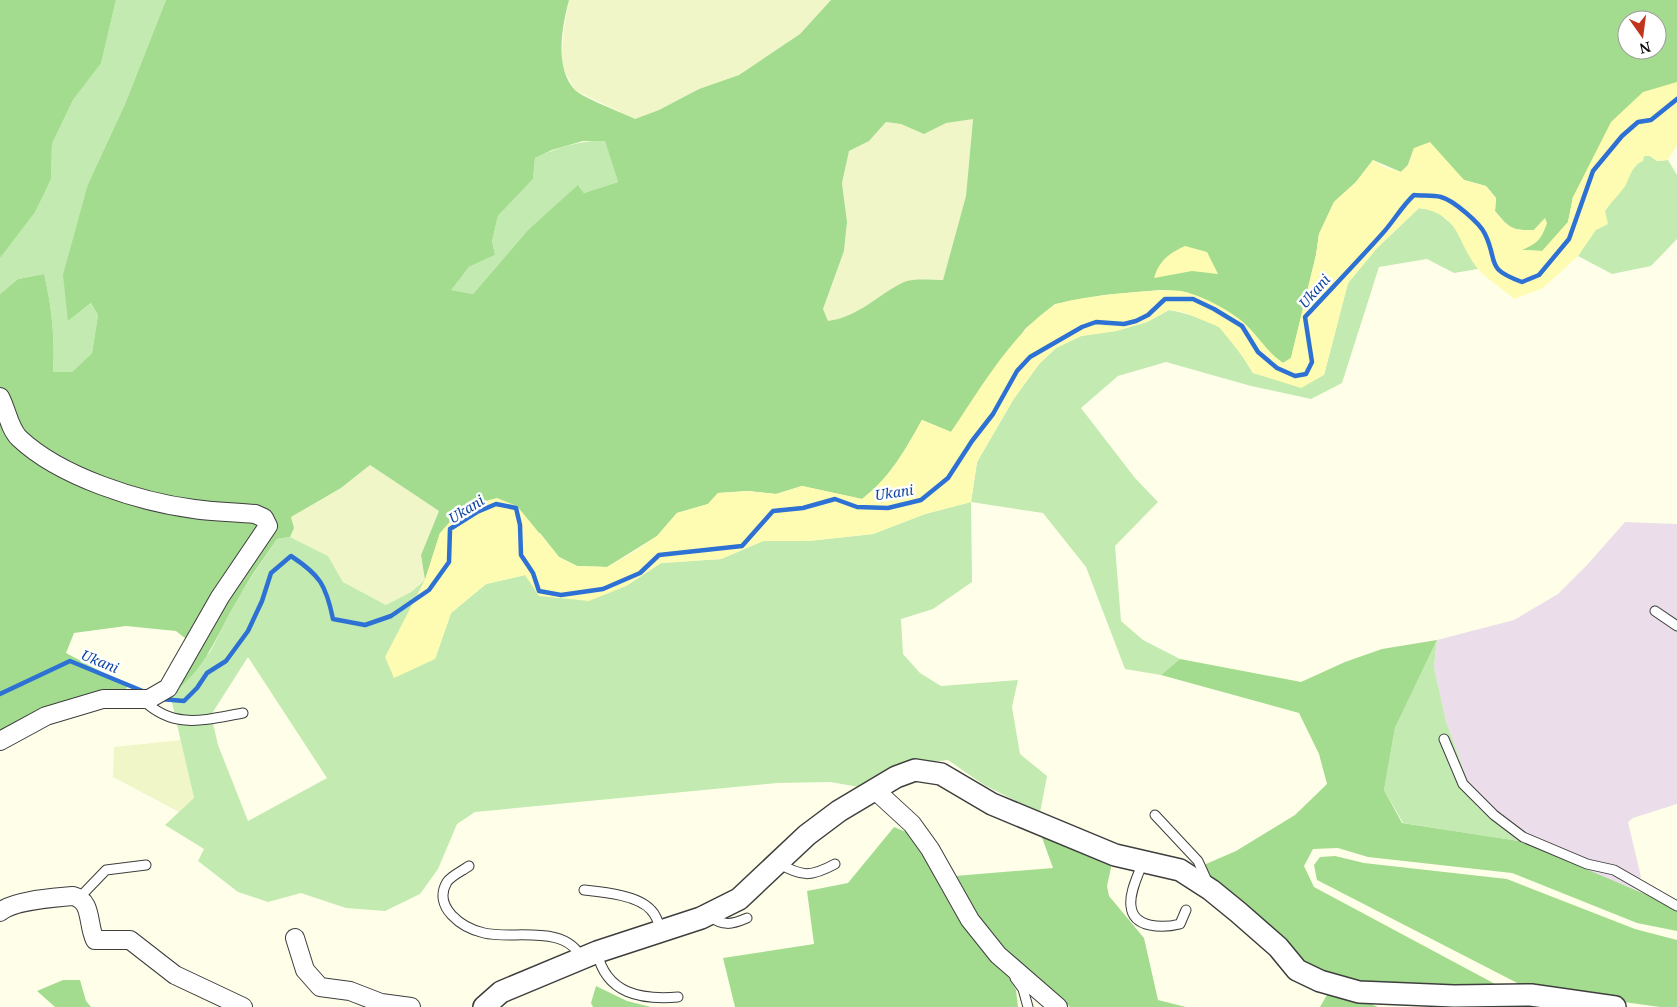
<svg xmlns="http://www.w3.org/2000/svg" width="1677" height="1007" font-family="'Noto Serif',serif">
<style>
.industrial{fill:#ebdeea}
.farmland{fill:#f1f6c8}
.green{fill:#c3ebb1;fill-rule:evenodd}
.forest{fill:#a3dc8f;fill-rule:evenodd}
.sand{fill:#fefcb2}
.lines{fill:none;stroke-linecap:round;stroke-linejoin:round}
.stream{stroke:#2e71d4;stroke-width:4.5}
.service-casing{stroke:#3e3e3e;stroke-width:11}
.minor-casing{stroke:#3e3e3e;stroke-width:20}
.tertiary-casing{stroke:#3e3e3e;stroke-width:24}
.service{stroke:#fff;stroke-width:9}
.minor{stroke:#fff;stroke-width:18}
.tertiary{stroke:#fff;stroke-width:21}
.labels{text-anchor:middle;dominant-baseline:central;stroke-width:5;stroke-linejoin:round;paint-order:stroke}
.water-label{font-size:14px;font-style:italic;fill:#0f45a2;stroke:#fff}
</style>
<rect width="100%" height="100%" fill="#ffffe9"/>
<!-- industrial -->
<path class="industrial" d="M 1625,522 L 1677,524 L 1677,804 L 1633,818 L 1628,822 L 1641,877 L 1638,881 L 1645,893 L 1583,870 L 1519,841 L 1477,807 L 1446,721 L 1434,667 L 1437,640 L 1514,620 L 1558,594 L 1587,565 Z"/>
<!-- farmland -->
<path class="farmland" d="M 569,0 L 831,0 L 800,34 L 739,75 L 699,89 L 659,110 L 635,119 L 576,91 L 561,66 L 564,29 Z
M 973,118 L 966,196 L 943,280 L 906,281 L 866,308 L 846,317 L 828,322 L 823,309 L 844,251 L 847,222 L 842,183 L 849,151 L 869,141 L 886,122 L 901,124 L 924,133 L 946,123 Z
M 370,465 L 439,511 L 421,555 L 425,580 L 411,592 L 386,605 L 343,582 L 328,556 L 290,537 L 294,528 L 291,517 L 341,488 Z
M 181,740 L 194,799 L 179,812 L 113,777 L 114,747 Z"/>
<!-- green -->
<path class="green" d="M 116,0 L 166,0 L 125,104 L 88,184 L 68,321 L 91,303 L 98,315 L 92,353 L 72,372 L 53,372 C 55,338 52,307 44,274 L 18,279 L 0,294 L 0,258 L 51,179 L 52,144 L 73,100 L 101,62 Z
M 605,140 L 618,182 L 584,193 L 579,186 L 528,230 L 473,294 L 450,290 L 469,267 L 495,255 L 492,241 L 498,216 L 533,179 L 535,158 C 558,147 580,141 605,140 Z
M 1644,156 L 1650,156 L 1657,161 L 1668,160 L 1677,175 L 1677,239 L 1651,266 L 1612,274 L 1578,256 L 1613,198 L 1625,186 L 1629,174 Z
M 1419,208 L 1436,211 L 1454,226 L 1478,269 L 1454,273 L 1427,259 L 1379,267 L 1342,383 L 1311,399 L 1251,386 L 1166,362 L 1118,376 L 1081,408 L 1135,478 L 1158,502 L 1115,546 L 1121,621 L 1143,640 L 1180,659 L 1161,675 L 1125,669 L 1086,567 L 1043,513 L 971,502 L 972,582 L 933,609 L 901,619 L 903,654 L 920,673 L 941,686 L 1018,680 L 1012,707 L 1020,754 L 1047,776 L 1040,813 L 984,785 L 948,760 L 898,766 L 865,788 L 830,782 L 777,783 L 475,812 L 457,824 L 438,869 L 420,894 L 385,911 L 346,908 L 301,893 L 268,902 L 238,892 L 198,861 L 204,849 L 165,825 L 194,798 L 170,694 L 210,652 L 238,597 L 277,539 L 290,537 L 328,556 L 343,582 L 386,605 L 411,592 L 425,580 L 407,616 L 435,659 L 451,613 L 486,584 L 525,575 L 626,586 L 661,563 L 721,559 L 763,541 L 808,541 L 873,534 L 925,514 L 971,502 L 977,462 L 1013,400 L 1039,364 L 1056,348 L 1081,336 L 1116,331 L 1147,322 L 1169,310 C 1181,312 1211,320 1220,328 C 1233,341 1243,357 1253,373 L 1266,376 L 1324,375 L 1348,283 L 1377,248 ZM 248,657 L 327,778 L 248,821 L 218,745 L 211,715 Z
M 1437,640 L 1434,667 L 1446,721 L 1477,807 L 1519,841 L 1403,823 L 1384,790 L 1395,728 Z"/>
<!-- forest -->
<path class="forest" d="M 0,0 L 116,0 L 101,63 L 73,100 L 52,144 L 51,179 L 35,212 L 0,258 Z
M 166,0 L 569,0 C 562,27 554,68 575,90 C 583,98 623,113 635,119 L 659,110 L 699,89 L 739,75 L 800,34 L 831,0 L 1677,0 L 1677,82 L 1573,197 L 1568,222 L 1543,251 L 1520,250 L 1545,218 L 1534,230 C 1512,231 1509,228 1495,211 L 1496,198 L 1486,186 L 1464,180 L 1451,168 L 1414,148 L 1408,165 L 1401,172 L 1373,160 L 1356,182 L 1334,202 L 1319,234 L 1316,255 L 1291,358 L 1283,363 L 1268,352 L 1260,341 L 1194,295 L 1181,291 L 1160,290 L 1104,295 L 1055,304 L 1026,328 L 951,432 L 922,420 C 905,450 890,478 862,499 L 802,486 L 776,494 L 748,491 L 718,493 L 708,504 L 677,513 L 657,536 L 607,567 L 577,566 L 559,557 L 540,533 L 440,533 L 425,580 L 421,555 L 439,511 L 370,465 L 341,488 L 291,517 L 294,528 L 290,537 L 277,539 C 264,558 250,577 239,597 C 218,631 206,672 170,694 L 190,642 L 176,631 L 126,626 L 74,633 L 66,653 L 128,686 L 120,697 L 0,735 L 0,294 L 18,279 L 44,274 C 52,307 55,338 53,372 L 72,372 L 92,353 L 98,315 L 91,303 L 68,321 L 63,275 L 88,184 L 125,104 ZM 1627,20 L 1657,20 L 1657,50 L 1627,50 ZM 973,119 L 966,196 L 943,280 C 932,280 914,278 904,282 C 877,295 859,317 828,321 L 823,309 L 844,251 L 847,222 L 842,183 L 849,151 L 869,141 L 886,122 L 901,124 L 924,134 L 946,123 ZM 583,141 L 605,141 L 618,182 L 584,193 L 578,185 L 528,230 L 473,294 L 451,290 L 469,267 L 495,255 L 492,241 L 498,216 L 533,179 L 535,158 L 552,150 Z
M 1437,640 L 1395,728 L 1384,790 L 1402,823 L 1519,841 L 1664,902 L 1677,910 L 1677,931 L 1637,923 L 1512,873 L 1368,857 L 1338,848 L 1313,849 L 1304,866 L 1314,887 L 1497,985 L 1378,988 L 1310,973 L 1234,896 L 1199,867 L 1236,851 L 1295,815 L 1327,784 L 1319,754 L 1299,713 L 1161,675 L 1180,659 L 1301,682 L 1345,662 L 1382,649 Z
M 894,827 L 909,833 L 1005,971 L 1016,990 L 1018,1007 L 735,1007 L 723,958 L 814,944 L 807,891 L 848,883 Z
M 1040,832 L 1112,863 L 1107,886 L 1109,896 L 1144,938 L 1158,1000 L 1186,1007 L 1070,1007 L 1001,948 L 974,913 L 955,876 L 1053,868 Z
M 1335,856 L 1364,863 L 1507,879 L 1635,929 L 1677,940 L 1677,1007 L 1660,1007 L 1529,989 L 1317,880 L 1314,865 L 1320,857 Z
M 63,980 L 80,980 L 86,1001 L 91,1007 L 55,1007 L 37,991 Z
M 596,986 L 627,1001 L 651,1007 L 593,1007 L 591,1003 Z
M 1328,993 L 1364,1001 L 1378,1007 L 1320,1007 Z"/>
<!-- sand -->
<path class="sand" d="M 1677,82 L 1677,145 L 1668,160 L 1657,161 L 1650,156 L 1644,156 L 1643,161 C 1631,166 1631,176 1625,186 C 1620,194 1611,202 1605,211 L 1608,224 L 1596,230 L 1578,256 L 1543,288 L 1514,299 C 1503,289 1488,280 1478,269 C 1456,242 1461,214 1419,208 L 1377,248 L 1348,283 L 1324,375 L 1301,388 L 1253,373 L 1241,354 L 1219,327 L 1183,312 L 1169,310 L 1147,322 L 1116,331 L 1081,336 L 1056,348 L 1039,364 L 1013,400 L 977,462 L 971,502 L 925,514 L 873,534 L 808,541 L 763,541 L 721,559 L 661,563 L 626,586 L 589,601 L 539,596 L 525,575 L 486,584 L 451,613 L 435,659 L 394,678 L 385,657 L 425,580 L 440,533 L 463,507 L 497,498 L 517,506 L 559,557 L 577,566 L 607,567 L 635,551 L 657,536 L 677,513 L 708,504 L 718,493 L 748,491 L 776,494 L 802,486 L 862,499 C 890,478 905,450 922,420 L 951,432 C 980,389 1011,335 1053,306 C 1066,297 1162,288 1180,291 C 1199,294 1223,307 1238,318 C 1255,330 1265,351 1283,363 L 1291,358 L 1316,255 L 1319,234 L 1334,202 L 1356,182 L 1373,160 L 1384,167 L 1401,172 L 1408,165 L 1414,148 L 1430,142 L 1464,180 L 1486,186 L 1496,198 L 1495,211 C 1509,228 1512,231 1534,230 L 1545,218 L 1547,223 C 1541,240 1538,243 1522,250 L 1542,251 L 1568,222 L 1573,197 L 1611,122 L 1643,92 Z
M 1185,246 L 1207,252 L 1218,274 L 1192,271 L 1154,278 C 1159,261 1169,253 1185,246 Z"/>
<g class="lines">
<!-- stream -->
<path class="stream" d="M 0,694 L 70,661 L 145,692
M 161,699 L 184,701 L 197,688 L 207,673 L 226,661 L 248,631 L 262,601 L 271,573 L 291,556 C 320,575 326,585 333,619 L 365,625 L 391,616 L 429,590 L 449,562 L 450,529 L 477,512 L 496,504 L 516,508 L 520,525 L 521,555 L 533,573 L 539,591 L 561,595 L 603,589 L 640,573 L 659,555 L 742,546 L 773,511 L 803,508 L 835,499 L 857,507 L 888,508 L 921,500 L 948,478 L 972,441 L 993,414 L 1017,371 L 1030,357 L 1082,327 L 1096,322 L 1124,324 L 1136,321 L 1148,315 L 1165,299 L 1193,299 L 1214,309 L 1242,326 L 1258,352 L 1277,368 L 1295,376 L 1306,374 L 1312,362 L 1305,317 C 1331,289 1357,262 1382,234 C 1394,221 1401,207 1414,195 C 1423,196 1433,195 1441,197 C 1453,200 1480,223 1485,234 C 1499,263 1484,268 1522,282 L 1539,275 L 1569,239 L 1593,171 L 1622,136 L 1638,122 L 1651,120 L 1677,99"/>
<!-- service casing -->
<g class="service-casing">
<path id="service" d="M 1655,611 L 1677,626
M 143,700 C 174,730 204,720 243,713
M 1444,739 L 1463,784 L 1494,815 L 1523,837 L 1587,864 L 1614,870 L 1677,906
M 1155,815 L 1198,861 L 1208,883
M 1143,861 C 1139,874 1129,892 1131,906 C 1133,929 1164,928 1180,924 L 1186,910
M 778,863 C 802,877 811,877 835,864
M 469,866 C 462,871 451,876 447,882 C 432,907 462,928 484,933 C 513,940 566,923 582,959
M 584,890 C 603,892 638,895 651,910 C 657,916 659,924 661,931
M 79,898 L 106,870 L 146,865
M 709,916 C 723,926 731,925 747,918
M 597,952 C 606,994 641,1000 678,997
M 1015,978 L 1023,989 L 1028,1007"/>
</g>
<!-- minor casing -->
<g class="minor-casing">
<path id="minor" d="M 0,397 C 7,410 9,428 19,438 C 60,477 140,502 194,509 C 214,512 235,512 255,514 L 264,518 L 268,526 L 220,597 L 168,688 L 149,699 L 103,699 L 46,716 L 0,741
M 875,790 L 912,824 L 930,849 L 970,920 L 998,955 L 1058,1007
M 0,912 C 14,900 54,898 73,896 C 93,901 87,924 95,940 L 130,940 L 175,975 L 243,1007
M 295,938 L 305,970 L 320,987 L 350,991 L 381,1003 L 411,1007"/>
</g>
<!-- tertiary casing -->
<g class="tertiary-casing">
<path id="tertiary" d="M 484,1007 L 501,992 L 597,952 L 701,918 L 739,899 L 807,835 L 839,811 L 896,777 L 915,770 L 941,774 L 992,804 L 1115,855 L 1180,870 L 1211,890 L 1238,912 L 1278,947 L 1297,970 L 1320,981 L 1359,992 L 1454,996 L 1531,995 L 1615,1007"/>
</g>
<!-- service -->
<use href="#service" class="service"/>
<!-- minor -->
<use href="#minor" class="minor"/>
<!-- tertiary -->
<use href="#tertiary" class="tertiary"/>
</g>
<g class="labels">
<!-- water labels -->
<g class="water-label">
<text transform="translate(1314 291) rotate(-49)">Ukani</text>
<text transform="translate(894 492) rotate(-8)">Ukani</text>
<text transform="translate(466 509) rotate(-32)">Ukani</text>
<text transform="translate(100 661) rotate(22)">Ukani</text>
</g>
</g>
<!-- north arrow -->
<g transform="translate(1642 35) rotate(166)"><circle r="24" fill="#ffffff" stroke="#9d9d9d"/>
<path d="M0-4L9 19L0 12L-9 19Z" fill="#c1351d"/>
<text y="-8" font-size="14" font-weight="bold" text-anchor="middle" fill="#0b0b0b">N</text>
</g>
</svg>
